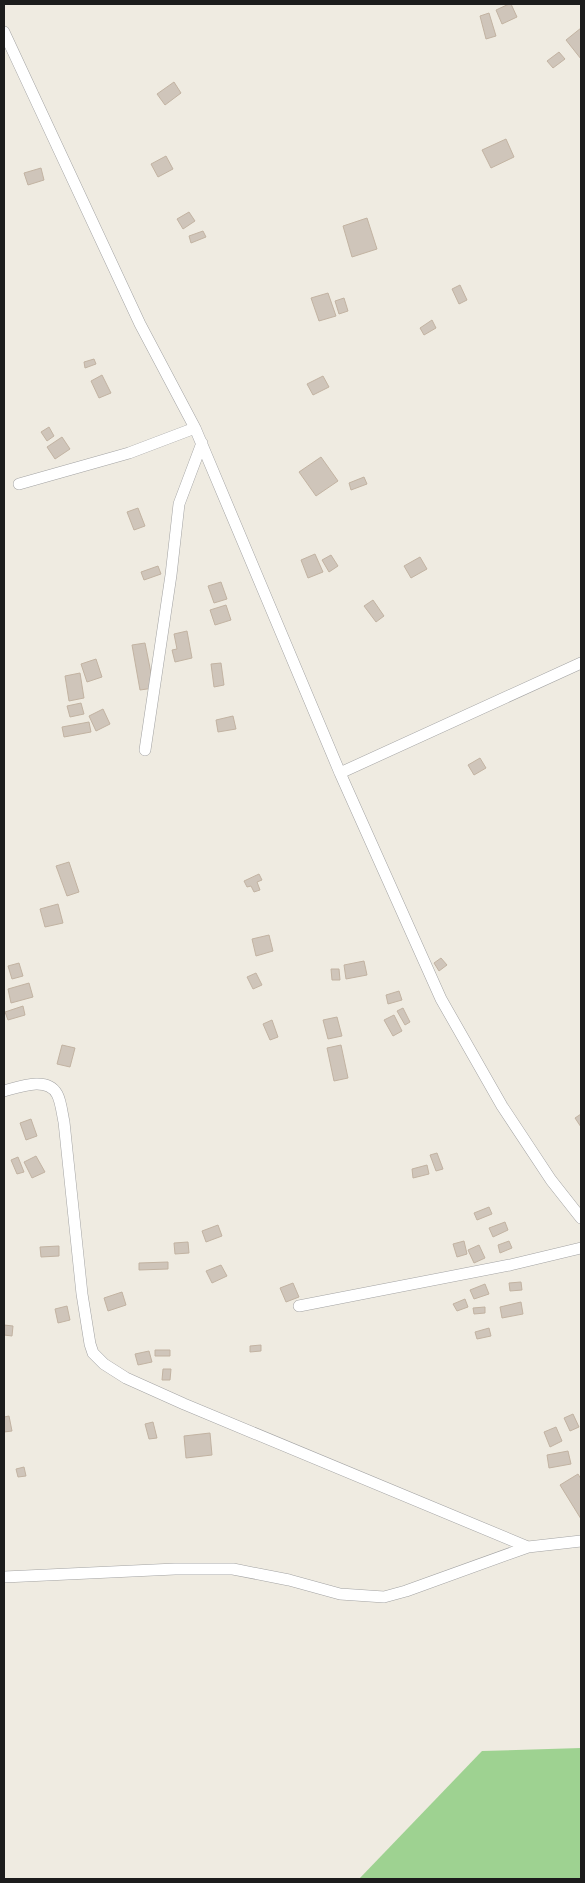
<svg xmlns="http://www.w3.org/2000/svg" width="585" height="1883" font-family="Figtree,sans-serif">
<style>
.forest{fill:#9ed291}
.building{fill:#cfc5ba;stroke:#c2b3a2}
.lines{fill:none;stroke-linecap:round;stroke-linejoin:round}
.street-casing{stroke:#a3a3a3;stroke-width:12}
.street{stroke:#fff;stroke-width:11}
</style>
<rect width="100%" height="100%" fill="#efebe1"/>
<!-- forest -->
<path class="forest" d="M 581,1748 L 581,1879 L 359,1879 L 482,1751 Z"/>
<!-- building -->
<path class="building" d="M 509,4 L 511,4 L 517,17 L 502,24 L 496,10 Z
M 489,13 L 496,36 L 486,39 L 480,16 Z
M 581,28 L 581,59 L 566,40 Z
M 559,52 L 565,59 L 553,68 L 547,61 Z
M 174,82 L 181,93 L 165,105 L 157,94 Z
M 506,139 L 514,157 L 491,168 L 482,150 Z
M 166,156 L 173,169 L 158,177 L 151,164 Z
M 41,168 L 44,180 L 28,185 L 24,173 Z
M 189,212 L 195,221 L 183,229 L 177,219 Z
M 367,218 L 377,249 L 352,257 L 343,226 Z
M 203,231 L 206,237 L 191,243 L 189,236 Z
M 460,285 L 467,300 L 459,304 L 452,289 Z
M 328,293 L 336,316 L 319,321 L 311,298 Z
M 344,298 L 348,311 L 339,314 L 335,301 Z
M 432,320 L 436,328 L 424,335 L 420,328 Z
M 94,359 L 96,364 L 85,368 L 84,362 Z
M 102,375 L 111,393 L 99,398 L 91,381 Z
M 323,376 L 329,387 L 313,395 L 307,384 Z
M 49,427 L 54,436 L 47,441 L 41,432 Z
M 62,437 L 70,449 L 55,459 L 47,447 Z
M 321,457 L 338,481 L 316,496 L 299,472 Z
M 364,477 L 367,484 L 351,490 L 349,483 Z
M 138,508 L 145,526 L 134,530 L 127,512 Z
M 315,554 L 323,572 L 308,578 L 301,560 Z
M 331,555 L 338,566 L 329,572 L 322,560 Z
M 420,557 L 427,569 L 411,578 L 404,566 Z
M 158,566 L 161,574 L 144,580 L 141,572 Z
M 221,582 L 227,599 L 214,603 L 208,586 Z
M 373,600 L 384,616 L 376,622 L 364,606 Z
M 226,605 L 231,620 L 215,625 L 210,610 Z
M 187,631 L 192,658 L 175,662 L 172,650 L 177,649 L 174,634 Z
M 145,643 L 154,688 L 140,690 L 132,645 Z
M 96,659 L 102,677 L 87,682 L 81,664 Z
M 221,663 L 224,685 L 214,687 L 211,664 Z
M 80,673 L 84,698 L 69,701 L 65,676 Z
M 81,703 L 84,714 L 70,717 L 67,706 Z
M 103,709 L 110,724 L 96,731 L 89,716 Z
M 233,716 L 236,729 L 218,732 L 216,720 Z
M 89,722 L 91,732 L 64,737 L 62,727 Z
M 480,758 L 486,768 L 474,775 L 468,765 Z
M 69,862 L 79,892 L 67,896 L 56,866 Z
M 259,874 L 262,880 L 257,882 L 260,890 L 254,892 L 251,886 L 247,887 L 244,881 Z
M 58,904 L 63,923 L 45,927 L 40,909 Z
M 269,935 L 273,951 L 256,956 L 252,939 Z
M 441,958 L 447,965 L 439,971 L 434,963 Z
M 364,961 L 367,975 L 346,979 L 344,965 Z
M 19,963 L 23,976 L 12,979 L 8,966 Z
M 331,969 L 339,969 L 340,980 L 332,980 Z
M 256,973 L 262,985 L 253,989 L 247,977 Z
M 29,983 L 33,997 L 11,1003 L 8,989 Z
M 399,991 L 402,1000 L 388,1004 L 386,995 Z
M 23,1006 L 25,1015 L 8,1020 L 5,1012 Z
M 403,1008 L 410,1022 L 405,1025 L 397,1011 Z
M 394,1015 L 402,1031 L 393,1036 L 384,1020 Z
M 337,1017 L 342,1036 L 328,1039 L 323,1020 Z
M 272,1020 L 278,1037 L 270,1040 L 263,1024 Z
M 62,1045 L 75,1048 L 70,1067 L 57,1064 Z
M 341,1045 L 348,1078 L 334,1081 L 327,1048 Z
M 581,1114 L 581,1127 L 575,1118 Z
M 31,1119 L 37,1136 L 26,1140 L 20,1123 Z
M 437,1153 L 443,1169 L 436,1171 L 430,1155 Z
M 36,1156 L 45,1172 L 32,1178 L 24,1162 Z
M 18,1157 L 24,1172 L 17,1174 L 11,1160 Z
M 427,1165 L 429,1174 L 413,1178 L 412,1169 Z
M 489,1207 L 492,1214 L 477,1220 L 474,1213 Z
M 505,1222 L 508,1230 L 493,1237 L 489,1228 Z
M 218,1225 L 222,1236 L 206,1242 L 202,1231 Z
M 464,1241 L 467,1254 L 457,1257 L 453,1244 Z
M 509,1241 L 512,1248 L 500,1253 L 498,1245 Z
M 188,1242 L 189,1253 L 175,1254 L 174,1243 Z
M 479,1245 L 485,1258 L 474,1263 L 468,1250 Z
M 59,1246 L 59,1256 L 41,1257 L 40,1247 Z
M 168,1262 L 168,1269 L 139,1270 L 139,1263 Z
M 221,1265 L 227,1276 L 212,1283 L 206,1271 Z
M 521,1282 L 522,1290 L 510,1291 L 509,1283 Z
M 293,1283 L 299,1297 L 286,1302 L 280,1288 Z
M 485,1284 L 489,1294 L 474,1299 L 470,1290 Z
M 122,1292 L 126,1305 L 108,1311 L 104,1298 Z
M 465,1299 L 468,1307 L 457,1311 L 453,1304 Z
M 521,1302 L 523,1314 L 502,1318 L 500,1307 Z
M 67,1306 L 70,1320 L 58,1323 L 55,1309 Z
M 485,1307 L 485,1313 L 474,1314 L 473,1308 Z
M 4,1325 L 13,1326 L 12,1336 L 4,1335 Z
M 489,1328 L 491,1336 L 477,1339 L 475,1332 Z
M 261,1345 L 261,1351 L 250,1352 L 250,1346 Z
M 155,1350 L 170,1350 L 170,1356 L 155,1356 Z
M 149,1351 L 152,1362 L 138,1365 L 135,1354 Z
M 163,1369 L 171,1369 L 170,1380 L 162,1380 Z
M 573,1414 L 579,1427 L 570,1431 L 564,1418 Z
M 9,1416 L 12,1431 L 4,1432 L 4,1417 Z
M 153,1422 L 157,1438 L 149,1439 L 145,1424 Z
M 556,1427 L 562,1441 L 550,1447 L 544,1432 Z
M 210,1433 L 212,1455 L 186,1458 L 184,1436 Z
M 568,1451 L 571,1464 L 549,1468 L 547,1455 Z
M 24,1467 L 26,1476 L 18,1477 L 16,1469 Z
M 578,1474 L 581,1479 L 581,1519 L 560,1485 Z"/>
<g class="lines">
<!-- street casing -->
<g class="street-casing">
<path id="street" d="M 4,32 L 140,324 L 195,428 L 340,773 L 441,999 L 502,1106 L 551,1180 L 581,1218
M 19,484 L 129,453 L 195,428
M 145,750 L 171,575 L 179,504 L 202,443
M 340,773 L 581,663
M 4,1091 C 19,1087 47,1076 57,1094 C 61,1101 62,1113 64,1122 L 82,1294 L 90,1344 L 93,1353 L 104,1364 L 126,1378 L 184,1404 L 528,1547
M 299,1306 L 510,1265 L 581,1248
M 4,1577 L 175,1569 L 233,1569 L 289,1580 L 340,1594 L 384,1597 L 406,1591 L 528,1547 L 581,1541"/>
</g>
<!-- street -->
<use href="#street" class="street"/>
</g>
<!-- border -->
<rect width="585" height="1883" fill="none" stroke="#1c1c1c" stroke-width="10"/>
</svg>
